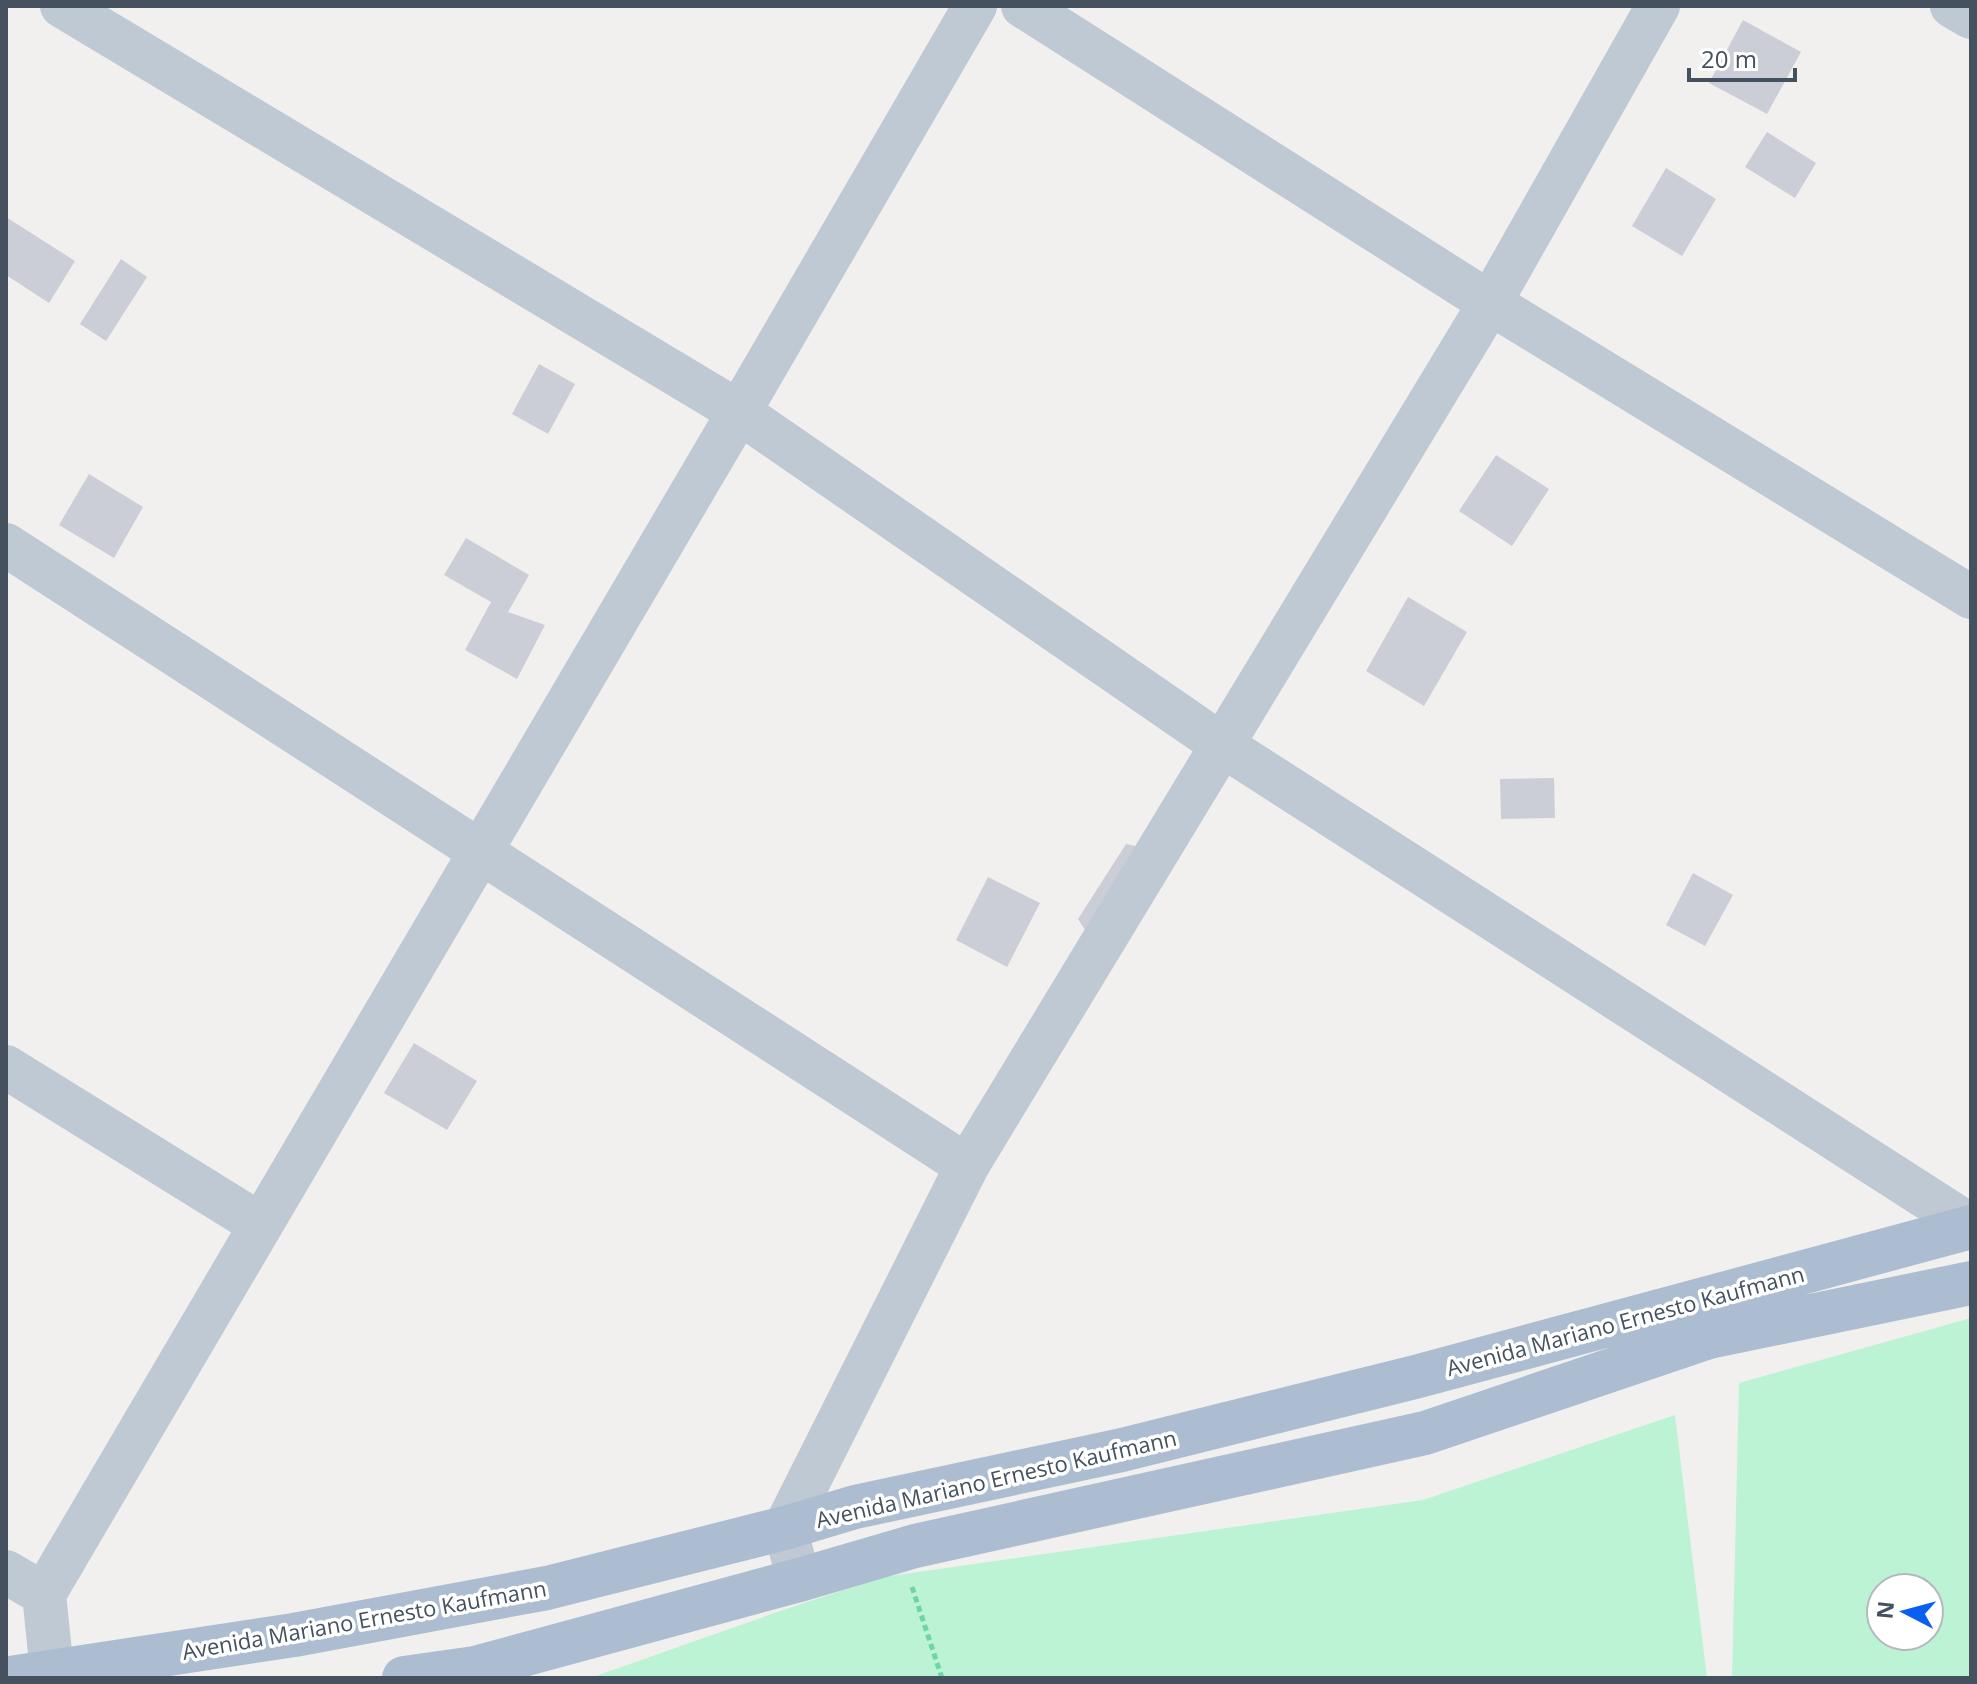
<svg xmlns="http://www.w3.org/2000/svg" width="1977" height="1684" font-family="'Open Sans',sans-serif">
<style>
.green{fill:#bbf3d4;fill-rule:evenodd}
.building{fill:#cbced6}
.lines{fill:none;stroke-linecap:round;stroke-linejoin:round}
.path{stroke:#70d4aa;stroke-width:5;stroke-dasharray:6 4;stroke-linecap:butt}
.minor{stroke:#bfc9d3;stroke-width:44}
.major{stroke:#adbdd1;stroke-width:44}
.labels{text-anchor:middle;dominant-baseline:central;stroke-width:7;stroke-linejoin:round;paint-order:stroke}
.street-label{font-size:22px;fill:#46515f;stroke:#fff}
</style>
<rect width="100%" height="100%" fill="#f2f0ef"/>
<!-- green -->
<path class="green" d="M 1971,1318 L 1971,1678 L 1732,1678 L 1739,1383 ZM 1881,1588 L 1929,1588 L 1929,1636 L 1881,1636 Z
M 1675,1415 L 1707,1678 L 590,1678 L 780,1611 L 883,1577 L 1423,1500 Z"/>
<!-- building -->
<path class="building" d="M 1743,20 L 1801,52 L 1767,114 L 1709,83 Z
M 1767,132 L 1816,163 L 1795,198 L 1745,167 Z
M 1666,168 L 1716,199 L 1682,256 L 1632,226 Z
M 6,217 L 75,261 L 49,303 L 6,275 Z
M 121,259 L 147,277 L 106,341 L 80,324 Z
M 539,364 L 575,384 L 548,434 L 512,414 Z
M 1496,455 L 1549,489 L 1512,546 L 1459,511 Z
M 89,474 L 143,507 L 114,558 L 59,525 Z
M 466,538 L 529,575 L 508,612 L 545,625 L 517,679 L 465,650 L 491,602 L 444,575 Z
M 1408,597 L 1467,632 L 1424,706 L 1366,671 Z
M 1554,778 L 1555,818 L 1501,819 L 1500,779 Z
M 1126,844 L 1145,848 L 1087,933 L 1078,919 Z
M 1693,873 L 1733,895 L 1705,946 L 1666,925 Z
M 988,877 L 1040,903 L 1007,967 L 956,940 Z
M 414,1043 L 477,1081 L 447,1130 L 384,1093 Z"/>
<g class="lines">
<!-- path -->
<path class="path" d="M 912,1587 L 942,1678"/>
<!-- minor -->
<path class="minor" d="M 62,6 L 739,412 L 1222,745 L 1971,1226
M 1023,6 L 1490,303 L 1971,597
M 1952,6 L 1971,17
M 6,545 L 967,1166
M 6,1067 L 261,1225
M 6,1572 L 44,1594
M 799,1580 L 785,1528 L 967,1166 L 1490,303 L 1658,6
M 52,1672 L 44,1594 L 739,412 L 975,6"/>
<!-- major -->
<path class="major" d="M 10,1678 L 294,1635 L 547,1588 L 785,1528 L 855,1507 L 1122,1450 L 1419,1376 L 1971,1227
M 404,1678 L 475,1668 L 799,1580 L 915,1546 L 1425,1433 L 1709,1337 L 1971,1283"/>
</g>
<g class="labels">
<!-- street labels -->
<g class="street-label">
<text transform="translate(1625 1320) rotate(-15)">Avenida Mariano Ernesto Kaufmann</text>
<text transform="translate(996 1478) rotate(-13)">Avenida Mariano Ernesto Kaufmann</text>
<text transform="translate(364 1619) rotate(-10)">Avenida Mariano Ernesto Kaufmann</text>
</g>
</g>
<!-- border -->
<rect width="1977" height="1684" fill="none" stroke="#46515f" stroke-width="16"/>
<!-- north arrow -->
<g transform="translate(1905 1612) rotate(276)"><circle r="38" fill="#ffffff" stroke="#b5b9bf" stroke-width="2"/>
<path d="M0-6L14 30L0 20L-14 30Z" fill="#095ff2"/>
<text y="-12" font-size="22" font-weight="bold" text-anchor="middle" fill="#46515f">N</text>
</g>
<!-- scale -->
<path d="M1689 68v12h106v-12" fill="none" stroke="#46515f" stroke-width="4"/>
<text x="1701" y="68" font-size="24" fill="#46515f" stroke="#ffffff" stroke-width="6" paint-order="stroke">20 m</text>
</svg>
